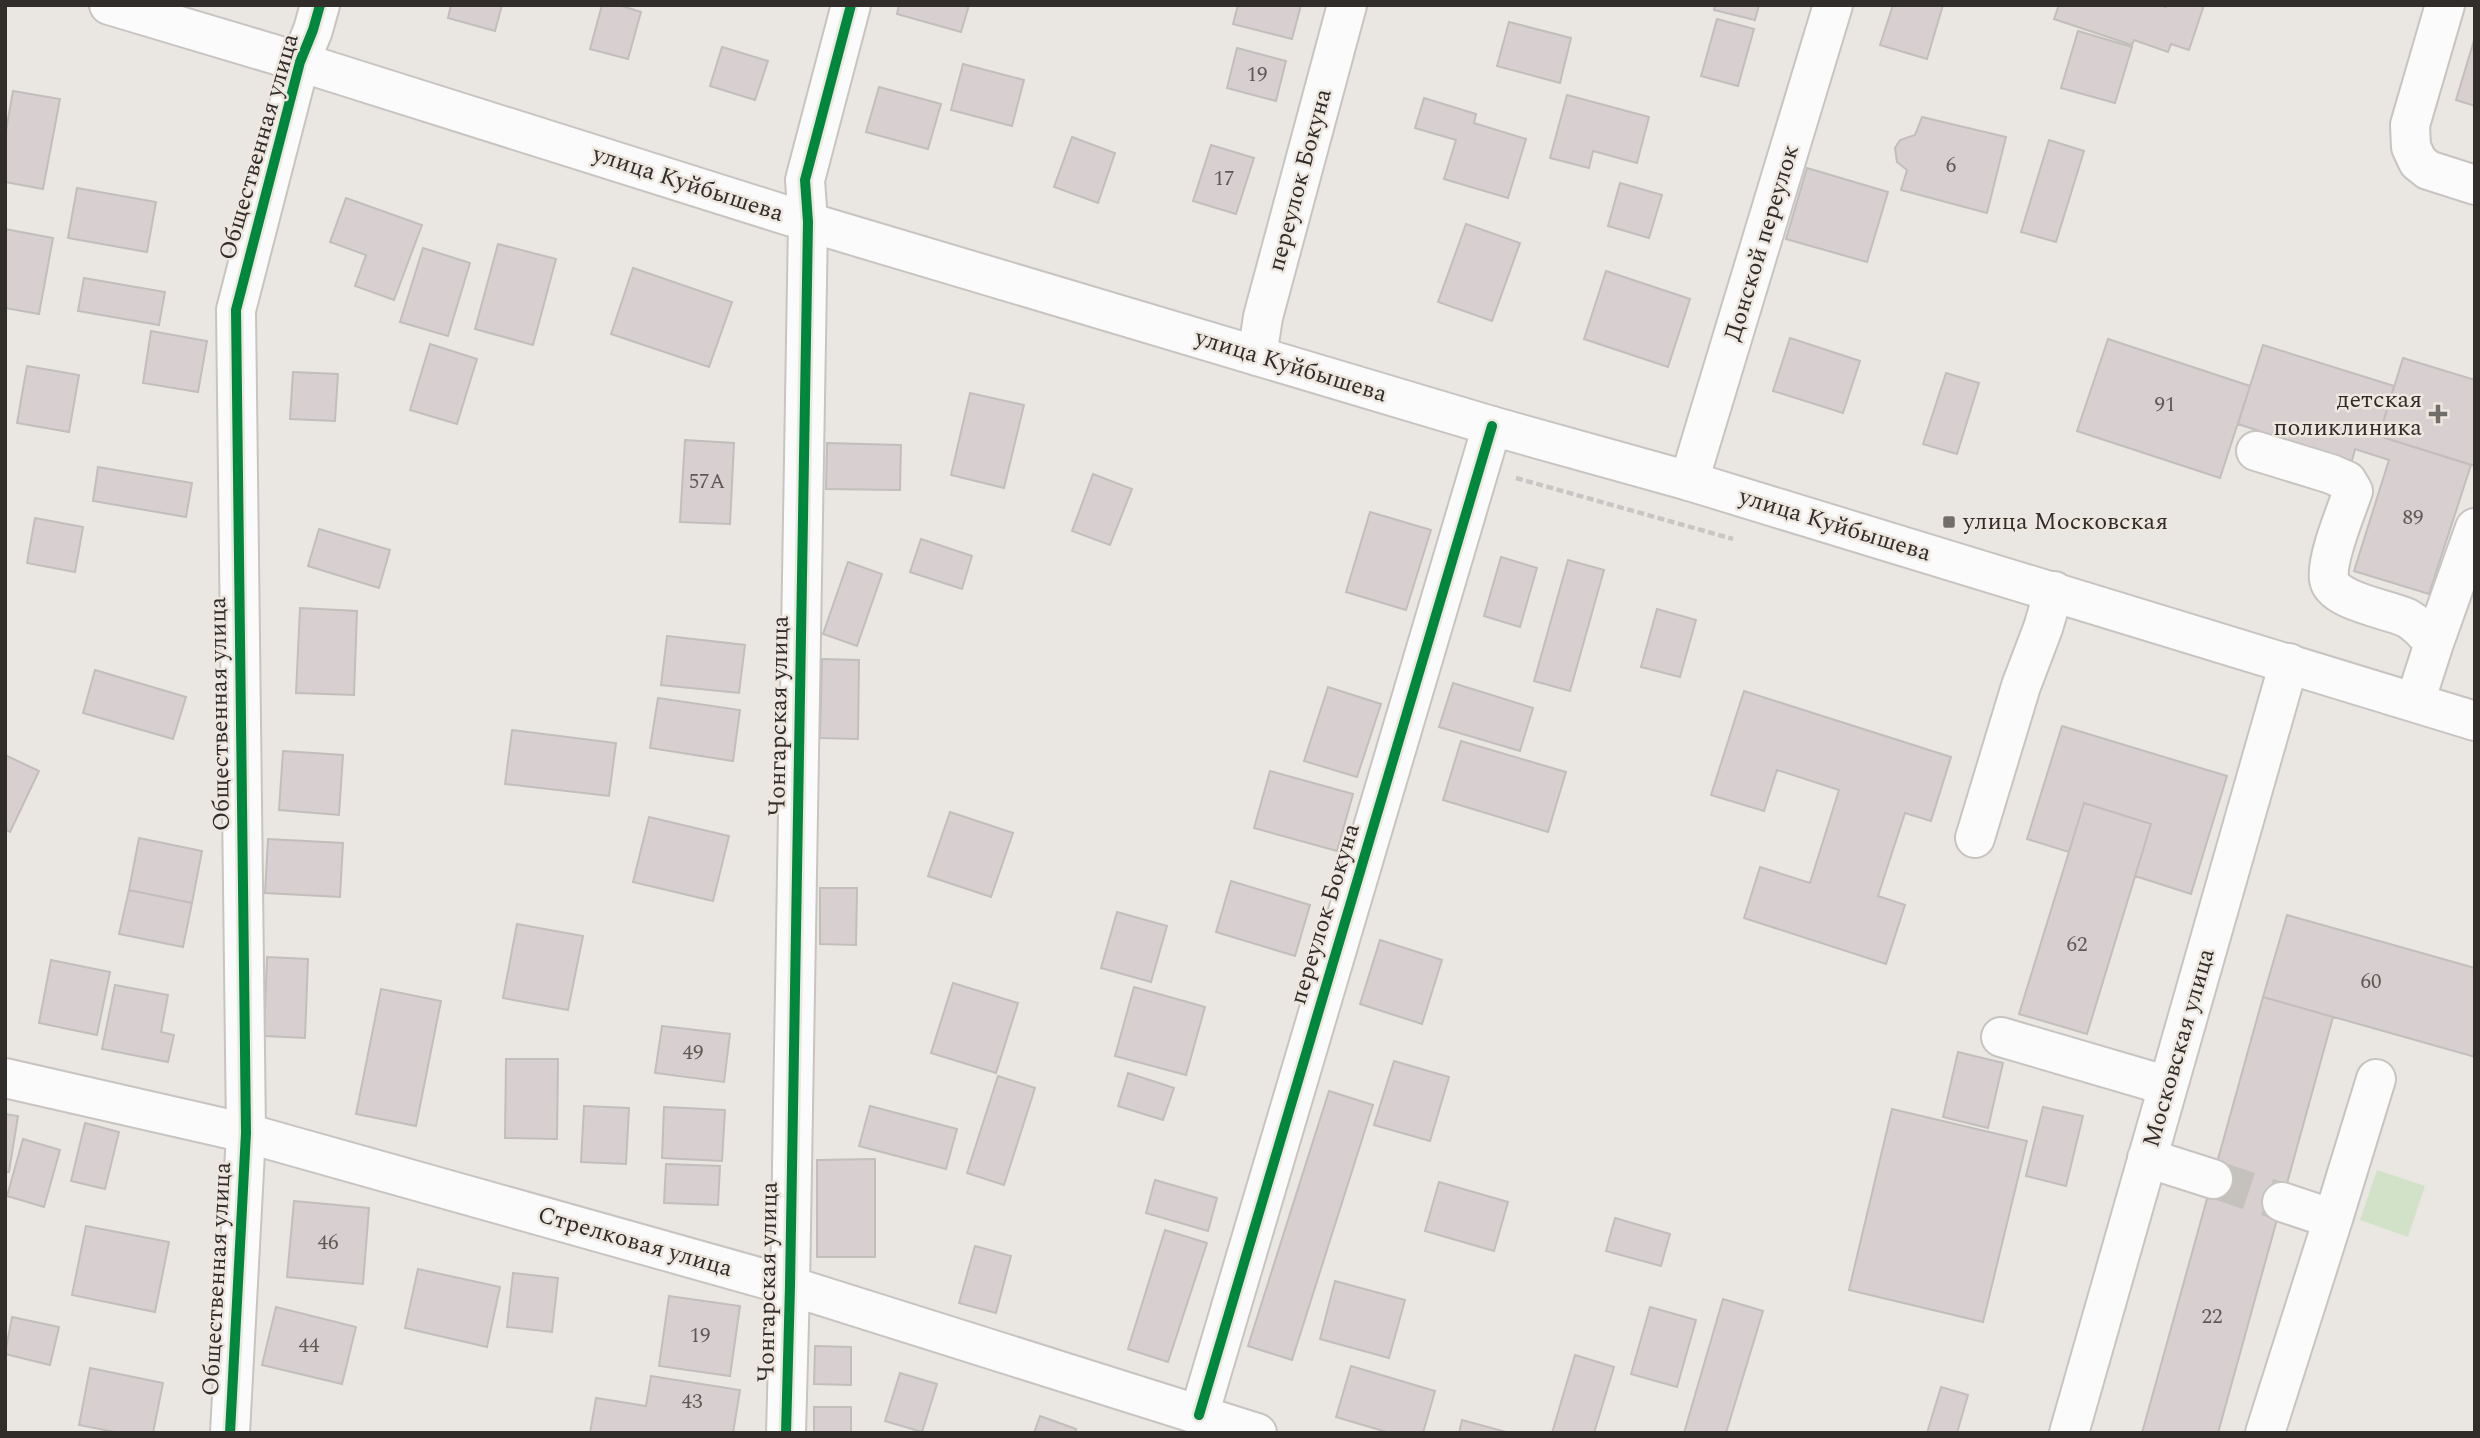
<svg xmlns="http://www.w3.org/2000/svg" width="2480" height="1438" font-family="Spectral,serif">
<style>
.green{fill:#d2e2c9}
.building{fill:#d8cfd0;stroke:#c1bebc;stroke-width:2}
.lines{fill:none;stroke-linecap:round;stroke-linejoin:round}
.minor-tunnel{stroke:#c5c2bd;stroke-width:38;stroke-dasharray:38 19;stroke-linecap:butt}
.minor-casing{stroke:#c7c4c1;stroke-width:42}
.major-casing{stroke:#c7c4c1;stroke-width:42}
.path{stroke:#c7c6c5;stroke-width:4.5;stroke-dasharray:7 3.5;stroke-linecap:butt}
.minor{stroke:#fcfbfb;stroke-width:38}
.major{stroke:#fcfbfb;stroke-width:38}
.cycleway-casing{stroke:#eee7df;stroke-width:15}
.cycleway{stroke:#00873e;stroke-width:10}
.poi-dot{fill:#716e6a;stroke:#eee7df;stroke-width:2.5}
.labels{text-anchor:middle;dominant-baseline:central;stroke-width:5;stroke-linejoin:round;paint-order:stroke}
.number-label{font-size:21px;fill:#5e5957}
.street-label{font-size:24px;fill:#302d2a;stroke:#eee7df}
.poi-label{font-size:24px;fill:#302d2a;stroke:#eee7df;text-anchor:end}
</style>
<rect width="100%" height="100%" fill="#eae7e2"/>
<!-- green -->
<path class="green" d="M 2377,1170 L 2425,1186 L 2408,1237 L 2360,1220 Z"/>
<!-- building -->
<path class="building" d="M 451,5 L 502,5 L 495,31 L 448,18 Z
M 602,5 L 619,5 L 641,12 L 628,59 L 590,49 Z
M 899,5 L 969,5 L 961,32 L 897,14 Z
M 1238,5 L 1301,5 L 1292,39 L 1233,24 Z
M 1715,5 L 1759,5 L 1755,20 L 1714,10 Z
M 1893,5 L 1943,5 L 1927,59 L 1880,45 Z
M 2059,5 L 2160,5 L 2166,7 L 2166,5 L 2204,5 L 2189,50 L 2171,44 L 2168,52 L 2134,40 L 2132,45 L 2054,19 Z
M 1717,19 L 1754,29 L 1738,86 L 1701,76 Z
M 1509,22 L 1571,38 L 1560,83 L 1497,66 Z
M 2078,31 L 2132,47 L 2115,103 L 2061,88 Z
M 2475,37 L 2475,106 L 2456,100 Z
M 722,47 L 768,61 L 755,100 L 710,86 Z
M 1237,48 L 1286,61 L 1276,101 L 1227,88 Z
M 963,64 L 1024,80 L 1012,126 L 951,110 Z
M 879,87 L 941,104 L 928,149 L 866,132 Z
M 13,91 L 60,99 L 43,189 L 5,182 L 5,136 Z
M 1567,95 L 1649,117 L 1637,163 L 1593,151 L 1589,168 L 1550,158 Z
M 1424,98 L 1476,114 L 1474,123 L 1526,139 L 1508,198 L 1444,179 L 1456,140 L 1415,128 Z
M 1922,117 L 2006,137 L 1987,213 L 1901,190 L 1907,170 L 1897,162 L 1895,148 L 1900,140 L 1915,135 Z
M 1072,137 L 1115,153 L 1098,203 L 1054,187 Z
M 2049,140 L 2084,151 L 2056,242 L 2021,232 Z
M 1211,145 L 1254,158 L 1236,214 L 1193,201 Z
M 1807,168 L 1888,192 L 1867,262 L 1786,239 Z
M 1620,183 L 1662,195 L 1649,238 L 1608,226 Z
M 77,188 L 156,202 L 147,252 L 68,238 Z
M 346,198 L 422,225 L 394,300 L 355,286 L 366,255 L 330,242 Z
M 1466,224 L 1520,243 L 1492,321 L 1438,302 Z
M 5,229 L 53,238 L 39,314 L 5,308 Z
M 498,244 L 556,259 L 533,345 L 475,329 Z
M 423,248 L 470,263 L 448,336 L 400,322 Z
M 633,268 L 732,302 L 709,367 L 611,334 Z
M 1606,271 L 1690,299 L 1668,367 L 1584,339 Z
M 84,278 L 165,292 L 159,325 L 78,311 Z
M 151,331 L 207,341 L 198,392 L 143,383 Z
M 1790,338 L 1860,361 L 1843,413 L 1773,391 Z
M 2108,339 L 2250,386 L 2220,478 L 2077,431 Z
M 430,344 L 477,359 L 457,424 L 410,410 Z
M 2263,345 L 2394,386 L 2379,436 L 2471,465 L 2429,594 L 2354,571 L 2389,460 L 2355,449 L 2352,461 L 2238,424 Z
M 2403,358 L 2475,380 L 2475,466 L 2379,436 Z
M 27,366 L 79,375 L 69,432 L 17,423 Z
M 293,372 L 338,374 L 335,421 L 290,419 Z
M 1946,373 L 1979,383 L 1957,454 L 1923,444 Z
M 970,393 L 1024,405 L 1004,488 L 951,475 Z
M 685,440 L 734,443 L 730,524 L 680,522 Z
M 827,443 L 901,445 L 900,490 L 826,489 Z
M 98,467 L 192,483 L 186,517 L 93,501 Z
M 1093,474 L 1132,489 L 1110,545 L 1072,531 Z
M 1370,512 L 1431,530 L 1406,610 L 1346,592 Z
M 35,518 L 83,527 L 75,572 L 27,563 Z
M 319,529 L 390,550 L 379,588 L 308,566 Z
M 921,539 L 972,556 L 962,589 L 910,572 Z
M 1501,557 L 1537,568 L 1520,627 L 1484,616 Z
M 1568,560 L 1604,570 L 1570,691 L 1534,681 Z
M 848,562 L 882,574 L 857,646 L 823,634 Z
M 300,608 L 357,611 L 354,695 L 296,693 Z
M 1657,609 L 1696,620 L 1680,677 L 1641,667 Z
M 667,636 L 745,645 L 739,693 L 661,685 Z
M 822,659 L 859,660 L 858,739 L 820,738 Z
M 95,670 L 186,697 L 173,739 L 83,713 Z
M 1453,683 L 1533,708 L 1520,751 L 1439,727 Z
M 1328,687 L 1381,704 L 1357,777 L 1304,761 Z
M 1744,691 L 1951,757 L 1931,821 L 1905,813 L 1878,896 L 1905,905 L 1886,964 L 1744,918 L 1760,867 L 1810,883 L 1839,790 L 1777,770 L 1764,811 L 1711,795 Z
M 658,698 L 740,710 L 733,761 L 650,748 Z
M 2062,726 L 2227,776 L 2191,894 L 2135,876 L 2151,824 L 2084,803 L 2069,852 L 2027,839 Z
M 512,730 L 616,743 L 609,796 L 505,784 Z
M 1461,741 L 1566,772 L 1548,832 L 1443,800 Z
M 283,751 L 343,755 L 339,815 L 279,810 Z
M 5,755 L 39,771 L 10,832 L 5,829 Z
M 1270,771 L 1353,794 L 1337,851 L 1254,828 Z
M 2084,803 L 2151,824 L 2087,1034 L 2019,1014 Z
M 950,812 L 1013,833 L 991,897 L 928,876 Z
M 649,817 L 729,836 L 713,901 L 633,882 Z
M 139,838 L 202,851 L 192,903 L 129,890 Z
M 268,839 L 343,843 L 340,897 L 265,893 Z
M 1231,881 L 1310,905 L 1295,956 L 1216,932 Z
M 820,888 L 857,888 L 856,945 L 820,944 Z
M 129,890 L 192,903 L 183,947 L 119,934 Z
M 1117,912 L 1167,926 L 1151,982 L 1101,968 Z
M 2287,915 L 2475,968 L 2475,1057 L 2263,997 Z
M 517,924 L 583,936 L 568,1010 L 503,998 Z
M 1380,940 L 1442,960 L 1422,1024 L 1360,1004 Z
M 267,957 L 308,959 L 305,1038 L 264,1036 Z
M 51,960 L 110,972 L 97,1035 L 39,1023 Z
M 953,983 L 1018,1003 L 996,1073 L 931,1053 Z
M 115,985 L 168,995 L 161,1032 L 174,1035 L 168,1062 L 102,1049 Z
M 1134,987 L 1205,1007 L 1186,1075 L 1115,1056 Z
M 381,989 L 441,1001 L 416,1126 L 356,1114 Z
M 2263,997 L 2333,1017 L 2218,1433 L 2142,1433 Z
M 662,1026 L 730,1034 L 724,1082 L 655,1073 Z
M 1958,1052 L 2003,1063 L 1988,1128 L 1943,1117 Z
M 506,1059 L 558,1059 L 557,1139 L 505,1138 Z
M 1394,1061 L 1449,1077 L 1430,1141 L 1374,1125 Z
M 1128,1073 L 1174,1088 L 1163,1120 L 1118,1106 Z
M 998,1076 L 1035,1088 L 1004,1185 L 967,1173 Z
M 1329,1091 L 1373,1105 L 1292,1360 L 1248,1346 Z
M 584,1106 L 629,1108 L 626,1164 L 581,1162 Z
M 870,1106 L 957,1129 L 946,1169 L 859,1146 Z
M 664,1107 L 725,1110 L 722,1161 L 662,1158 Z
M 2043,1107 L 2083,1116 L 2066,1186 L 2026,1176 Z
M 1892,1109 L 2027,1141 L 1983,1322 L 1849,1290 Z
M 5,1114 L 18,1116 L 9,1172 L 5,1172 Z
M 85,1123 L 119,1132 L 105,1189 L 71,1181 Z
M 23,1139 L 60,1150 L 44,1207 L 7,1196 Z
M 875,1159 L 875,1257 L 817,1257 L 817,1160 Z
M 666,1164 L 720,1166 L 718,1205 L 664,1203 Z
M 1155,1180 L 1217,1198 L 1208,1231 L 1146,1213 Z
M 1439,1182 L 1508,1202 L 1494,1251 L 1425,1231 Z
M 294,1201 L 369,1208 L 363,1284 L 287,1277 Z
M 1615,1218 L 1670,1234 L 1661,1266 L 1606,1251 Z
M 86,1226 L 169,1242 L 155,1312 L 72,1295 Z
M 1165,1230 L 1207,1243 L 1168,1362 L 1128,1349 Z
M 975,1246 L 1011,1256 L 996,1313 L 959,1303 Z
M 418,1269 L 500,1287 L 487,1347 L 405,1328 Z
M 513,1273 L 558,1278 L 552,1332 L 507,1327 Z
M 1335,1281 L 1405,1300 L 1389,1358 L 1320,1339 Z
M 669,1296 L 740,1306 L 730,1376 L 659,1366 Z
M 1723,1299 L 1763,1311 L 1726,1433 L 1684,1433 Z
M 276,1307 L 356,1327 L 342,1384 L 262,1365 Z
M 1650,1307 L 1696,1320 L 1677,1387 L 1631,1374 Z
M 12,1317 L 59,1327 L 50,1365 L 5,1354 Z
M 815,1346 L 851,1347 L 851,1385 L 814,1384 Z
M 1575,1355 L 1614,1367 L 1594,1433 L 1552,1433 Z
M 1351,1366 L 1435,1391 L 1423,1433 L 1390,1433 L 1336,1417 Z
M 90,1368 L 163,1383 L 153,1433 L 120,1433 L 79,1425 Z
M 900,1373 L 937,1384 L 922,1432 L 885,1421 Z
M 651,1376 L 740,1390 L 733,1433 L 590,1433 L 596,1398 L 646,1406 Z
M 1941,1387 L 1968,1395 L 1957,1433 L 1927,1433 Z
M 814,1407 L 851,1407 L 851,1432 L 814,1432 Z
M 1040,1416 L 1076,1429 L 1075,1433 L 1034,1433 Z
M 1462,1420 L 1510,1433 L 1459,1433 Z"/>
<g class="lines">
<!-- minor-tunnel -->
<path class="minor-tunnel" d="M 2213,1179 L 2282,1202"/>
<!-- minor casing -->
<g class="minor-casing">
<path id="minor" d="M 2445,5 L 2410,125 L 2411,147 L 2418,162 L 2428,170 L 2475,185
M 1257,356 L 1263,317 L 1347,5
M 2256,451 L 2331,474 L 2347,481 L 2353,491 C 2346,512 2326,558 2329,579 C 2332,601 2388,609 2407,618 C 2418,624 2426,634 2434,643 L 2415,702
M 1689,481 L 1833,5
M 2434,643 L 2475,528
M 1975,838 L 2021,686 L 2043,628 L 2054,591
M 2001,1037 L 2168,1086
M 5,1078 L 246,1133 L 790,1286 L 1257,1433
M 2147,1158 L 2213,1179
M 2282,1202 L 2333,1219 L 2376,1079
M 1199,1415 L 1492,426
M 230,1433 L 246,1133 L 236,310 L 300,62 L 313,30 L 320,5
M 786,1433 L 790,1286 L 808,222 L 805,180 L 851,5
M 2069,1433 L 2289,663
M 2265,1433 L 2333,1219"/>
</g>
<!-- major casing -->
<g class="major-casing">
<path id="major" d="M 109,5 L 300,62 L 808,222 L 1492,426 L 1689,481 L 2475,721"/>
</g>
<!-- path -->
<path class="path" d="M 1516,478 L 1733,539"/>
<!-- minor -->
<use href="#minor" class="minor"/>
<!-- major -->
<use href="#major" class="major"/>
<!-- cycleway casing -->
<g class="cycleway-casing">
<path id="cycleway" d="M 1199,1415 L 1492,426
M 230,1433 L 246,1133 L 236,310 L 300,62 L 313,30 L 320,5
M 786,1433 L 790,1286 L 808,222 L 805,180 L 851,5"/>
</g>
<!-- cycleway -->
<use href="#cycleway" class="cycleway"/>
</g>
<!-- markers -->
<g class="poi-dot">
<path d="M2434.5 403.5h7v7h7v7h-7v7h-7v-7h-7v-7h7z"/>
<rect x="1942" y="515" width="14" height="14" rx="3.5"/>
</g>
<g class="labels">
<!-- number labels -->
<g class="number-label">
<text x="1257" y="75">19</text>
<text x="1951" y="166">6</text>
<text x="1224" y="179">17</text>
<text x="2165" y="405">91</text>
<text x="707" y="482">57А</text>
<text x="2413" y="518">89</text>
<text x="2077" y="945">62</text>
<text x="2371" y="982">60</text>
<text x="693" y="1053">49</text>
<text x="328" y="1243">46</text>
<text x="2212" y="1317">22</text>
<text x="700" y="1336">19</text>
<text x="309" y="1346">44</text>
<text x="692" y="1402">43</text>
</g>
<!-- street labels -->
<g class="street-label">
<text transform="translate(259 147) rotate(-74)">Общественная улица</text>
<text transform="translate(1300 180) rotate(-75)">переулок Бокуна</text>
<text transform="translate(688 184) rotate(18)">улица Куйбышева</text>
<text transform="translate(1762 243) rotate(-73)">Донской переулок</text>
<text transform="translate(1291 366) rotate(17)">улица Куйбышева</text>
<text transform="translate(1835 525) rotate(17)">улица Куйбышева</text>
<text transform="translate(220 714) rotate(-91)">Общественная улица</text>
<text transform="translate(779 716) rotate(-89)">Чонгарская улица</text>
<text transform="translate(1325 914) rotate(-73)">переулок Бокуна</text>
<text transform="translate(2179 1048) rotate(-74)">Московская улица</text>
<text transform="translate(635 1242) rotate(16)">Стрелковая улица</text>
<text transform="translate(217 1279) rotate(-87)">Общественная улица</text>
<text transform="translate(768 1282) rotate(-89)">Чонгарская улица</text>
</g>
<!-- poi labels -->
<g class="poi-label">
<text x="2422" y="400">детская<tspan x="2422" dy="28">поликлиника</tspan></text>
<text x="1963" y="522" text-anchor="start">улица Московская</text>
</g>
</g>
<!-- border -->
<rect width="2480" height="1438" fill="none" stroke="#302d2a" stroke-width="14"/>
</svg>
